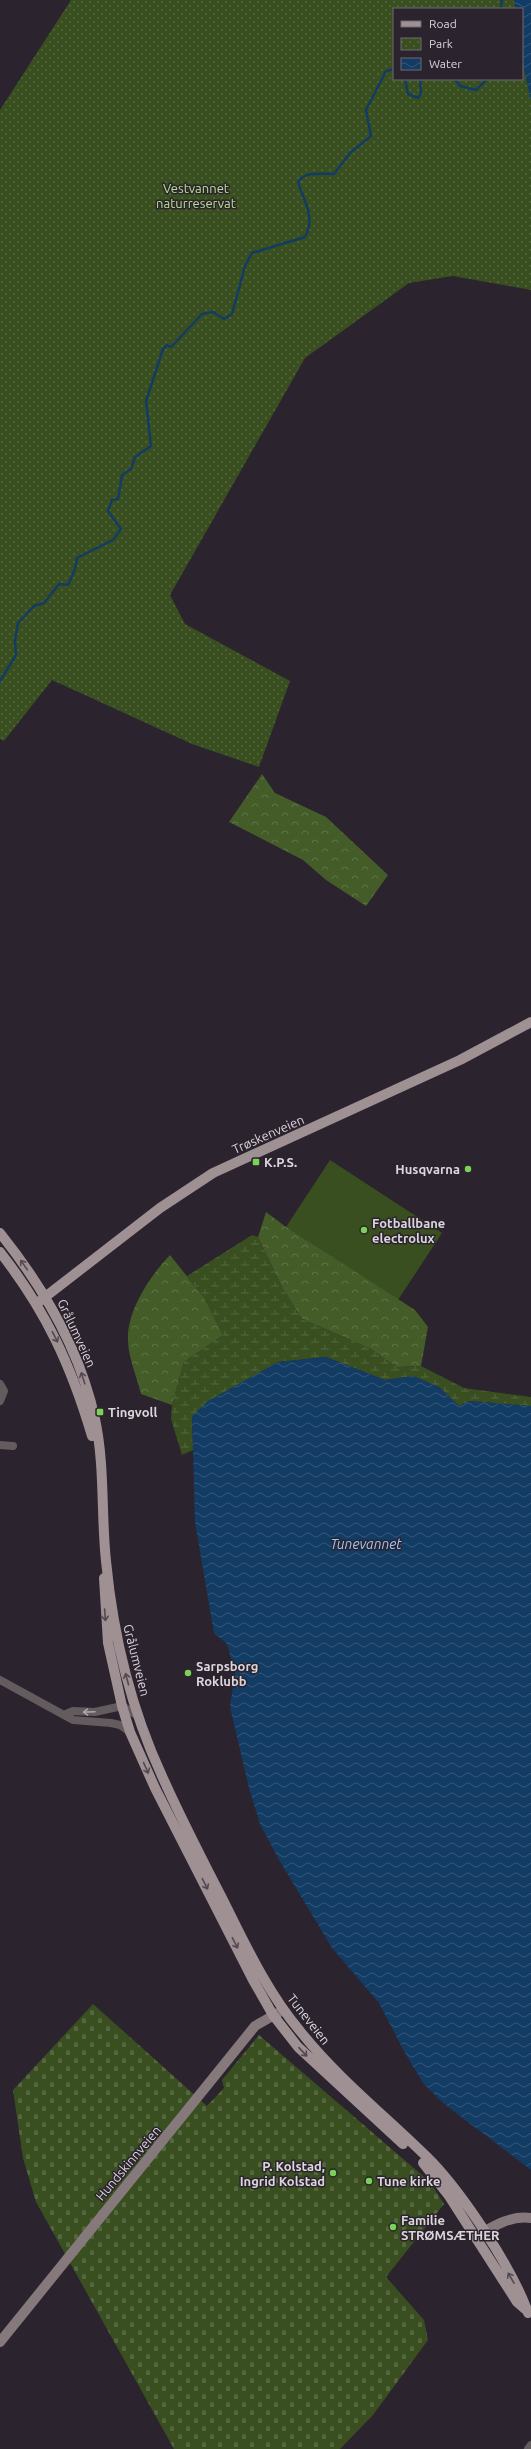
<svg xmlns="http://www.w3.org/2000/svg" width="531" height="2449" font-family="Ubuntu,sans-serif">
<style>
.grass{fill:#394f20}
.forest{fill:url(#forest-crowns)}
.wetland{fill:url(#wetland-marsh)}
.cemetery{fill:url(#cemetery-stones)}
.park{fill:url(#park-dots);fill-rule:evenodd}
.water{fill:url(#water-waves)}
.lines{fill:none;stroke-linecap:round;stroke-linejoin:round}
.stream{stroke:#133c64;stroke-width:2.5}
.street{stroke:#635b5d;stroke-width:8}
.secondary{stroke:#85797c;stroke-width:10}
.primary{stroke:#9f9093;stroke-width:10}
.oneway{stroke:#544951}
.oneway2{stroke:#aba4a9}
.poi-dot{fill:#79d158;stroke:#2b232d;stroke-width:1.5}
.labels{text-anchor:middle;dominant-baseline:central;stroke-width:3;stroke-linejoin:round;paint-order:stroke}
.park-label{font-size:13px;fill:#b8e090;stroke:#2b232d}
.street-label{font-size:13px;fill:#dbd5dc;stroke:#2b232d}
.poi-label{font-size:13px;font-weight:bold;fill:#dbd5dc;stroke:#2b232d;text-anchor:start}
.water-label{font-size:14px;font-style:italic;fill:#97c7fc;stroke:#2b232d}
</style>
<defs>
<pattern id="forest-crowns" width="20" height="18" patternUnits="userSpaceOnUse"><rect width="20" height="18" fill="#445d28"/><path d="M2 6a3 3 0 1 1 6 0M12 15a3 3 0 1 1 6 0" fill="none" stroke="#5e7347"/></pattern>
<pattern id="wetland-marsh" width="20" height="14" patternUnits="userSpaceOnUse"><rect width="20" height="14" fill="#394f20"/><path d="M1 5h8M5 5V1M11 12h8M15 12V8" fill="none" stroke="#556740"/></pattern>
<pattern id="cemetery-stones" width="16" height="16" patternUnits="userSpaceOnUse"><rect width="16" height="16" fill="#394f20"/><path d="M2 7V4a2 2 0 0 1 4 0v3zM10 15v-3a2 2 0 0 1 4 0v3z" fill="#556740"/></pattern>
<pattern id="park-dots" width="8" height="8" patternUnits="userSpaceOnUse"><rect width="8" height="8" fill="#394f20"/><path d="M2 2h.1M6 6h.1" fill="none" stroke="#556740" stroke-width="1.8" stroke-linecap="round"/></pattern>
<pattern id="water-waves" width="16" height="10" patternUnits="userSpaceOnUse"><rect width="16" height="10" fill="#133c64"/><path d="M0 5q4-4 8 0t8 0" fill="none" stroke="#35577a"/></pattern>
</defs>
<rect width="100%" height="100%" fill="#2b232d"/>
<!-- grass -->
<path class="grass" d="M 330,1160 L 442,1233 L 398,1300 L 286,1227 Z"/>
<!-- forest -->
<path class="forest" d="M 262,774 L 275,793 L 326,817 L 388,875 L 366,906 L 326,880 L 303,860 L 229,822 Z
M 266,1212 L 286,1227 L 415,1310 L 428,1327 L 421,1366 L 397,1367 L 369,1348 L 302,1319 L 282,1287 L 258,1237 Z
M 170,1255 L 205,1299 L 223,1335 L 184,1362 L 172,1405 L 141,1394 C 137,1377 128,1357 128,1340 C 127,1310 150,1276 170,1255 Z"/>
<!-- wetland -->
<path class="wetland" d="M 252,1235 L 258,1237 L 282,1287 L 302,1319 L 369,1348 L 397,1367 L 421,1366 L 464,1388 L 531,1397 L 531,1406 L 470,1401 L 459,1406 L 439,1387 L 413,1376 L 385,1380 L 326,1357 L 278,1362 L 192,1416 L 193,1450 L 182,1455 L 171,1419 L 172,1405 L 184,1362 L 223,1335 L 205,1299 L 187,1276 Z"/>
<!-- cemetery -->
<path class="cemetery" d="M 93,2004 L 207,2106 L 224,2088 L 222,2080 L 259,2035 L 430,2182 L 444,2204 L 386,2277 L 424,2320 L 428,2340 L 373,2415 L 340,2449 L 174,2449 L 36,2202 L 23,2158 L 13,2090 Z"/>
<!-- park -->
<path class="park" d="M 71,0 L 531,0 L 531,290 L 453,276 L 409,283 L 305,358 L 170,595 L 185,624 L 290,681 L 259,767 L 192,744 L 52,680 L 4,741 L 0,739 L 0,110 ZM 394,9 L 522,9 L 522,79 L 394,79 Z"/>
<!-- water -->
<path class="water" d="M 514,0 L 531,0 L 531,101 L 522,61 L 522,9 L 515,9 Z
M 326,1357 L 385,1380 L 413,1376 L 439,1387 L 459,1406 L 470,1401 L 531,1406 L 531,2170 L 443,2103 L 423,2083 L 405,2053 L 379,2003 L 332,1948 L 278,1858 L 260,1824 L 249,1788 L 230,1707 L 235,1672 L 227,1644 L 214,1633 L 195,1522 L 192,1416 L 208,1401 L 278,1362 Z"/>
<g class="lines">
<!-- stream -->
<path class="stream" d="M 501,9 L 502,0
M 405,79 L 408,94 L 418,98 L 421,94 L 420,79
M 455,79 L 460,86 L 476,90 L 487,79
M 0,681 L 16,655 L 15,640 L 18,623 L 34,606 L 44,603 L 59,584 L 68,585 L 75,569 L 77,558 L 113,540 L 121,529 L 108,511 L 112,500 L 118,499 L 122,475 L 131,469 L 135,457 L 151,446 L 146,401 L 163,349 L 167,345 L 171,347 L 202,314 L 213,312 L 224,319 L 232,314 L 245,266 L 252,253 L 305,237 C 316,217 304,202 298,182 C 304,171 322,174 334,174 L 350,153 L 371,136 L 366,110 L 386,71 L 394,69"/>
<!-- street -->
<path class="street" d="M 0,1384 L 4,1391 L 0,1401
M 0,1445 L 13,1446
M 0,1680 L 73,1720 L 111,1723 L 120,1725 L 130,1732
M 66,1714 L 73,1711 L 95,1712 L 122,1706 L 138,1716
M 528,2449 L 531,2445"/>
<!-- secondary -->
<path class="secondary" d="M 475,2237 C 492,2227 510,2215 531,2218
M 0,2342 L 255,2026 L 283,2010"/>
<!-- primary -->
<path class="primary" d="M 0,1233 C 44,1288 80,1350 95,1419 C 105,1465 101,1515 106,1561 C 113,1634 131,1709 162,1776 C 181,1819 203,1861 225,1904 C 247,1948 268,1993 300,2031 C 339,2080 388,2118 432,2162 C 464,2196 513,2269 528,2313
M 0,1252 C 46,1311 71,1365 92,1436
M 36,1304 L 160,1208 L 213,1173 L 460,1060 L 531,1022
M 104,1578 L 108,1643 L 122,1706 L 130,1732 L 155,1788 L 253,1980 L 273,2015 L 298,2047 L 403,2144
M 423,2163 L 449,2196 L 517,2302 L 525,2309"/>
</g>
<!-- one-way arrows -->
<defs><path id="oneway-shaft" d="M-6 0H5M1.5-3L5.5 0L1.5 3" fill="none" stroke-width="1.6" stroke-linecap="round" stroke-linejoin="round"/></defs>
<g class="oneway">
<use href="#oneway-shaft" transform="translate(24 1265) rotate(-125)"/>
<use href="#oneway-shaft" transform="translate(55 1337) rotate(63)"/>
<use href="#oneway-shaft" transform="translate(83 1378) rotate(-108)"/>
<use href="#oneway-shaft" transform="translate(105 1615) rotate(86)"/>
<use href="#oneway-shaft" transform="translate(127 1679) rotate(-105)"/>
<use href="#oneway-shaft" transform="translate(146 1768) rotate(66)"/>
<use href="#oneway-shaft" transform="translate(205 1884) rotate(63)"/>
<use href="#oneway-shaft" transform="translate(235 1943) rotate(63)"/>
<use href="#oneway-shaft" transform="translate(303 2052) rotate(47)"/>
<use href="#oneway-shaft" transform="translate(511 2278) rotate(-120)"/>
</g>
<use class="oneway2" href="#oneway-shaft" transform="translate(89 1712) rotate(178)"/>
<!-- markers -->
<g class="poi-dot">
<rect x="252" y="1158" width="8" height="8" rx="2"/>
<circle cx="468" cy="1169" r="4"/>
<circle cx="364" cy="1230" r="4"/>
<rect x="96" y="1408" width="8" height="8" rx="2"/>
<circle cx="188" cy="1673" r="4"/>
<circle cx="333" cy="2173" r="4"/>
<circle cx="369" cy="2181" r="4"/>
<circle cx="393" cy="2227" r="4"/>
</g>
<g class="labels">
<!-- park labels -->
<g class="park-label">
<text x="196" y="188">Vestvannet<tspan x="196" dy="15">naturreservat</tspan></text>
</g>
<!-- street labels -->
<g class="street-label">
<text transform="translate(268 1134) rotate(-24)">Trøskenveien</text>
<text transform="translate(77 1333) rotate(65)">Grålumveien</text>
<text transform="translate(137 1660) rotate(76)">Grålumveien</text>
<text transform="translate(309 2019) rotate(52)">Tuneveien</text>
<text transform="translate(128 2163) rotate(-50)">Hundskinnveien</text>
</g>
<!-- poi labels -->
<g class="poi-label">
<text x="264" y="1162">K.P.S.</text>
<text x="460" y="1169" text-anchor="end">Husqvarna</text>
<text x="372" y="1223">Fotballbane<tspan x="372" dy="15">electrolux</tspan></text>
<text x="108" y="1412">Tingvoll</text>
<text x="196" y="1666">Sarpsborg<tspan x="196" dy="15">Roklubb</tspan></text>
<text x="325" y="2166" text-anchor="end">P. Kolstad,<tspan x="325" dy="15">Ingrid Kolstad</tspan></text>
<text x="377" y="2181">Tune kirke</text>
<text x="401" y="2220">Familie<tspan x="401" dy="15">STRØMSÆTHER</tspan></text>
</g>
<!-- water labels -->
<g class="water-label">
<text x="366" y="1544">Tunevannet</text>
</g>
</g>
<!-- legend -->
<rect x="393" y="8" width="130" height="72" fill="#2b232d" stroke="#716a73"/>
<rect x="401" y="21" width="20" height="6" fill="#9f9093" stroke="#716a73"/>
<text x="429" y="28" font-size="12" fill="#dbd5dc">Road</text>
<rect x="401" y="38" width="20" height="12" fill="url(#park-dots)" stroke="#716a73"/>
<text x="429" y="48" font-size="12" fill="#dbd5dc">Park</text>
<rect x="401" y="58" width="20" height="12" fill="url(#water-waves)" stroke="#716a73"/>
<text x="429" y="68" font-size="12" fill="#dbd5dc">Water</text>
</svg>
